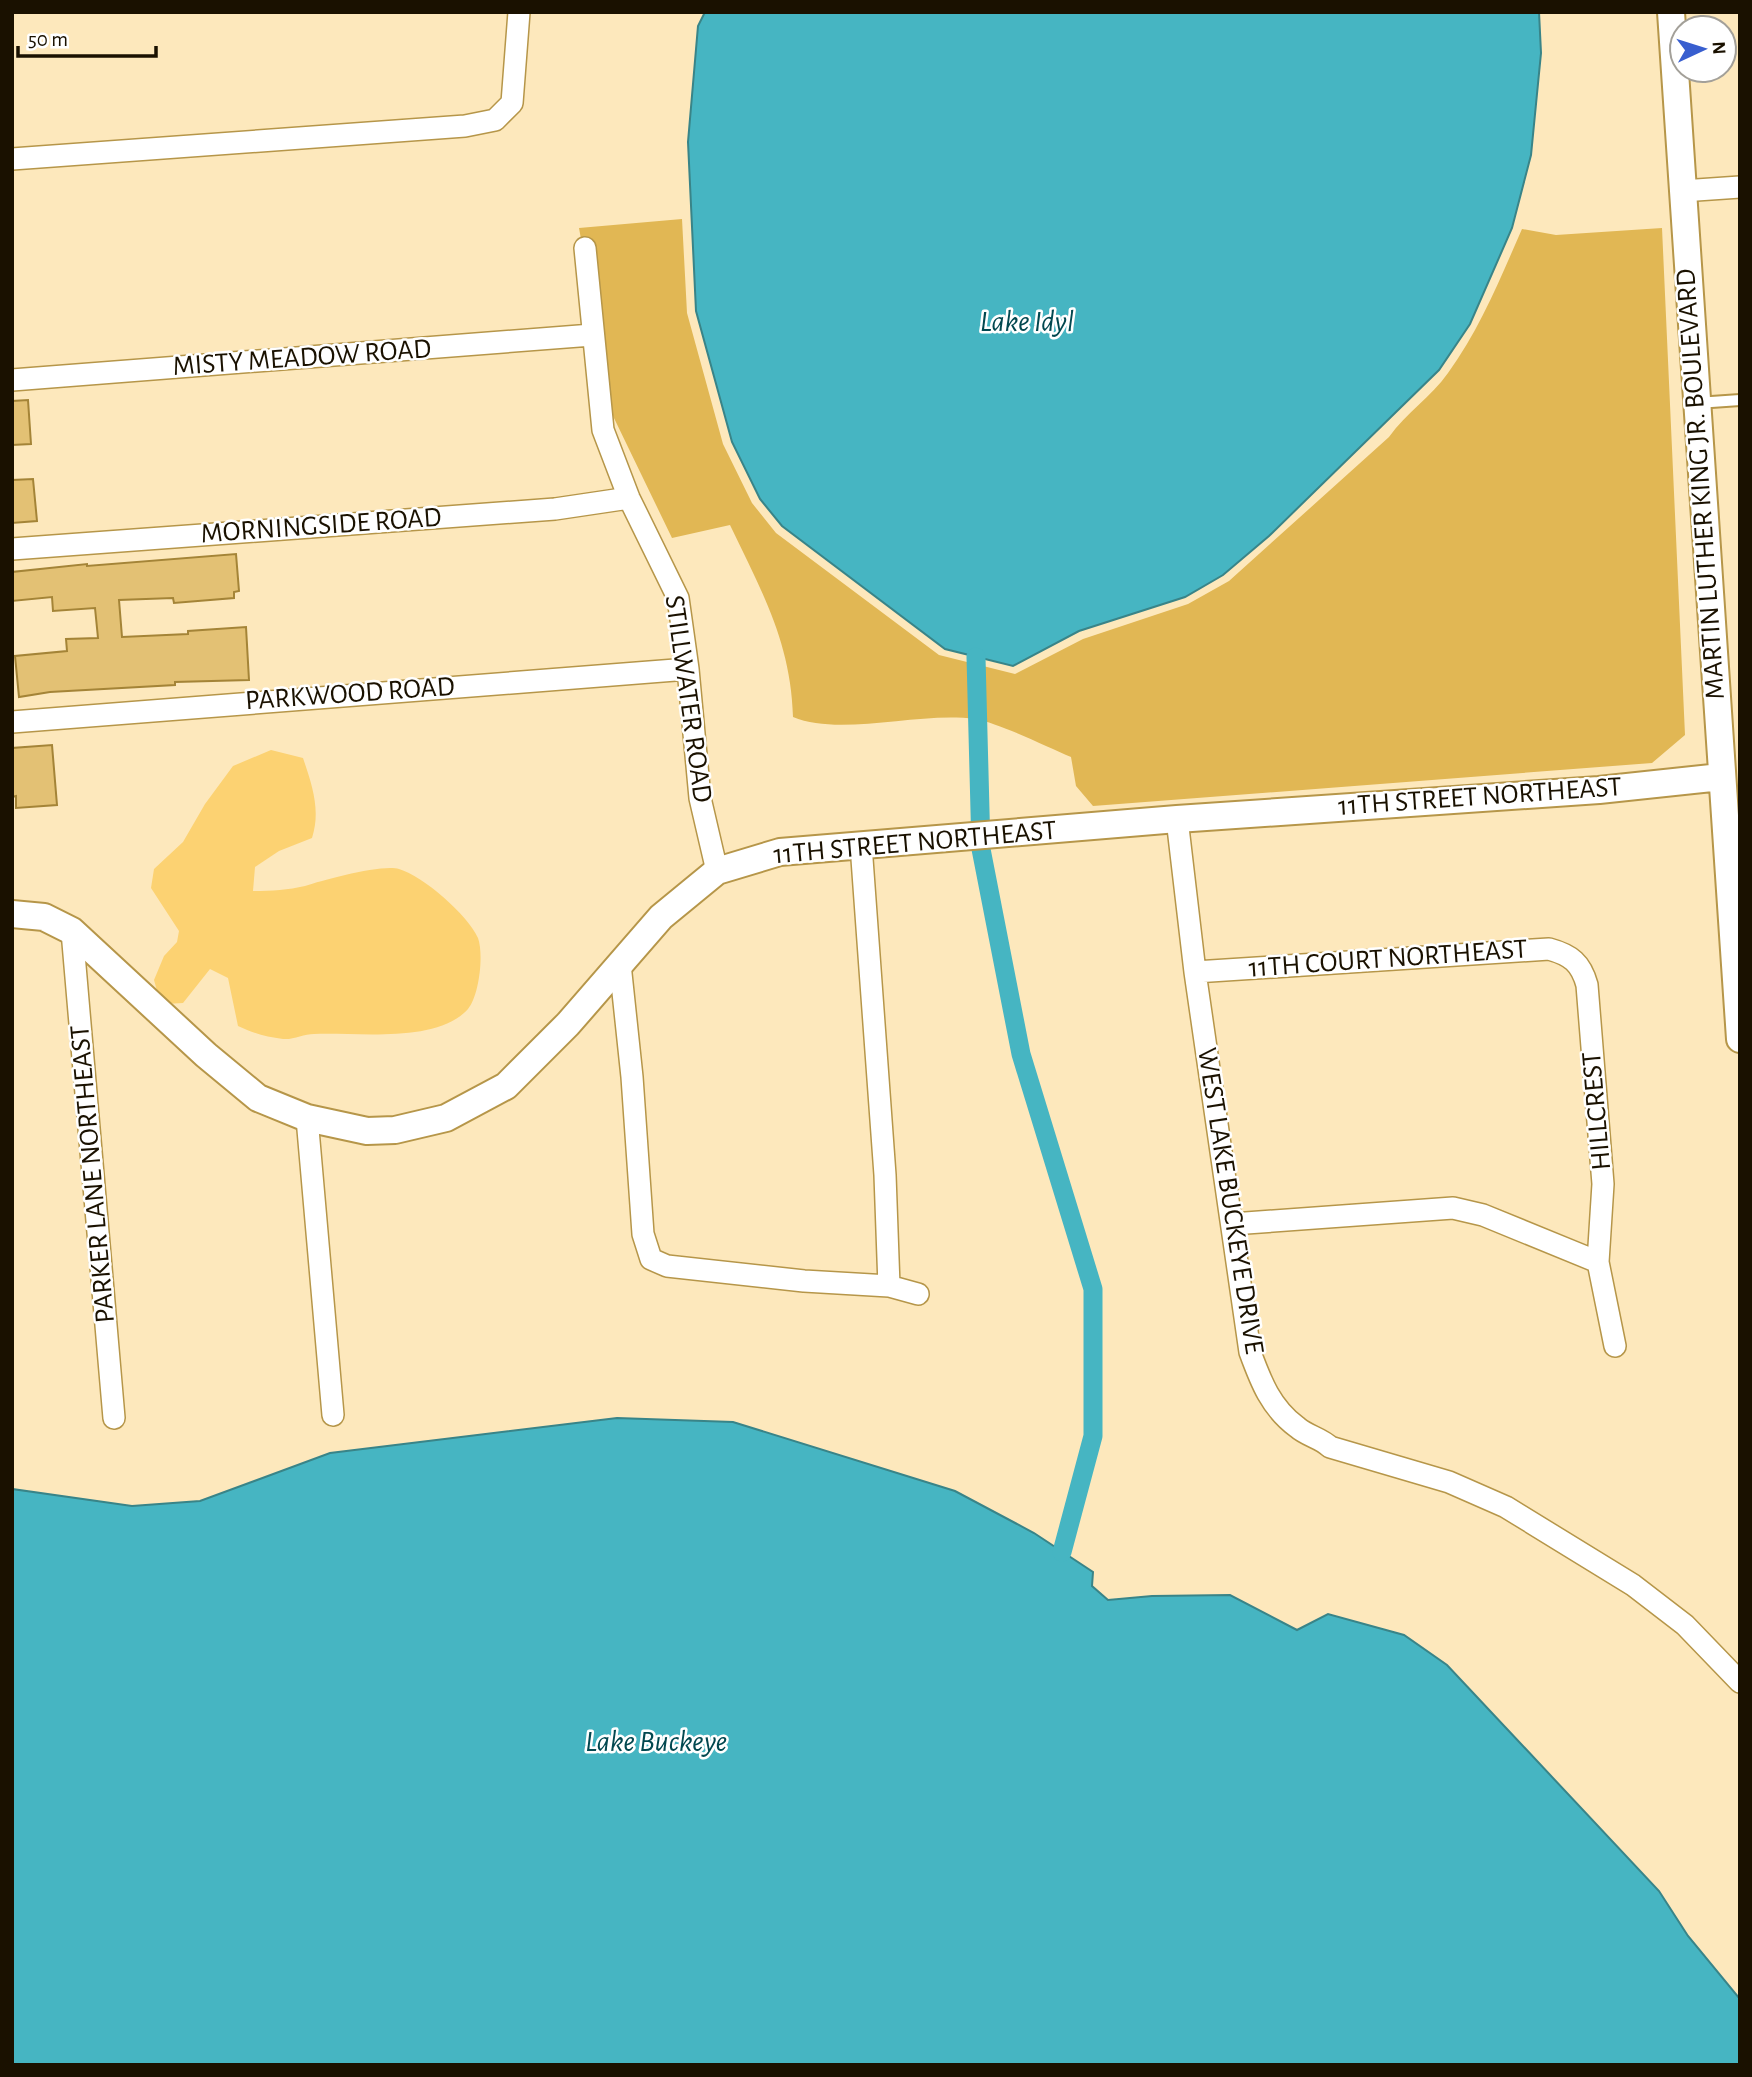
<svg xmlns="http://www.w3.org/2000/svg" width="1752" height="2077" font-family="'Alegreya Sans',sans-serif">
<style>
.green{fill:#fcd272}
.forest{fill:#e1b754}
.water{fill:#46b5c2;stroke:#398488;stroke-width:2}
.lines{fill:none;stroke-linecap:round;stroke-linejoin:round}
.canal{stroke:#46b5c2;stroke-width:19}
.building{fill:#e3c174;stroke:#a48437;stroke-width:2}
.service-casing{stroke:#b69649;stroke-width:14}
.minor-casing{stroke:#b69649;stroke-width:24}
.tertiary-casing{stroke:#b69649;stroke-width:30}
.service{stroke:#fff;stroke-width:10}
.minor{stroke:#fff;stroke-width:21}
.tertiary{stroke:#fff;stroke-width:26}
.labels{text-anchor:middle;dominant-baseline:central;stroke-width:5;stroke-linejoin:round;paint-order:stroke}
.street-label{font-size:28px;fill:#1a1100;stroke:#fff}
.water-label{font-size:30px;font-style:italic;fill:#024850;stroke:#fff}
</style>
<rect width="100%" height="100%" fill="#fde8bc"/>
<!-- green -->
<path class="green" d="M 271,750 L 303,758 C 312,785 321,810 312,838 L 279,851 L 255,867 L 253,891 C 271,891 288,890 305,886 C 324,880 382,864 399,869 C 423,876 468,915 478,938 C 484,955 479,996 468,1009 C 437,1044 356,1032 314,1034 C 304,1034 293,1040 283,1039 C 266,1037 253,1033 238,1026 L 228,978 L 210,969 L 183,1003 L 165,1004 L 159,998 L 154,980 L 164,956 L 177,942 L 179,931 L 151,888 L 154,869 L 183,842 L 205,804 L 233,766 Z"/>
<!-- forest -->
<path class="forest" d="M 682,219 L 687,313 L 723,444 L 752,503 L 776,533 L 939,655 L 1015,674 L 1083,639 L 1188,604 L 1229,581 L 1389,437 C 1406,413 1431,397 1448,373 C 1480,329 1500,279 1522,229 L 1556,235 L 1662,228 L 1685,735 L 1652,763 L 1093,806 L 1076,786 L 1071,757 C 1047,747 999,723 975,719 C 920,711 841,737 793,717 C 791,642 761,590 730,525 L 672,538 L 613,416 L 579,228 Z"/>
<!-- water -->
<path class="water" d="M 705,12 L 1539,12 L 1541,53 L 1531,155 L 1512,228 L 1470,324 L 1439,370 L 1269,536 L 1223,575 L 1185,597 L 1079,631 L 1013,666 L 945,649 L 782,526 L 760,499 L 732,442 L 696,311 L 688,142 L 698,26 Z
M 617,1418 L 733,1422 L 955,1491 L 1034,1533 L 1093,1572 L 1092,1586 L 1108,1600 L 1152,1596 L 1230,1595 L 1297,1630 L 1328,1614 L 1404,1635 L 1447,1665 L 1659,1891 L 1688,1936 L 1740,1999 L 1740,2065 L 12,2065 L 12,1489 L 132,1506 L 200,1501 L 330,1453 Z"/>
<g class="lines">
<!-- canal -->
<path class="canal" d="M 976,657 L 981,849 L 1021,1054 L 1093,1289 L 1093,1436 L 1062,1552"/>
</g>
<!-- building -->
<path class="building" d="M 28,400 L 31,444 L 12,445 L 12,401 Z
M 33,479 L 37,521 L 12,523 L 12,480 Z
M 236,554 L 239,591 L 234,592 L 234,598 L 174,603 L 173,598 L 119,600 L 122,637 L 188,634 L 188,631 L 246,627 L 249,680 L 175,682 L 175,685 L 50,692 L 19,697 L 15,656 L 67,651 L 66,639 L 98,638 L 95,608 L 53,611 L 52,597 L 12,601 L 12,572 L 87,564 L 87,566 Z
M 52,745 L 57,805 L 16,808 L 16,796 L 12,797 L 12,748 Z"/>
<g class="lines">
<!-- service casing -->
<g class="service-casing">
<path id="service" d="M 1697,403 L 1740,400"/>
</g>
<!-- minor casing -->
<g class="minor-casing">
<path id="minor" d="M 12,159 L 465,126 L 495,120 L 512,103 L 519,12
M 1682,191 L 1740,187
M 585,248 L 603,430 L 629,498 L 678,598 L 688,669 L 700,798 L 717,871
M 12,380 L 592,335
M 12,549 L 555,509 L 629,498
M 12,722 L 688,669
M 1177,819 L 1195,972 L 1250,1352 C 1261,1382 1271,1408 1297,1427 C 1307,1436 1321,1438 1330,1447 L 1449,1482 L 1506,1507 L 1633,1585 L 1685,1625 L 1740,1682
M 861,845 L 885,1175 L 889,1286
M 72,931 L 114,1418
M 620,964 L 632,1077 L 643,1234 L 651,1259 L 667,1266 L 804,1281 L 889,1286 L 918,1294
M 1195,972 L 1549,949 C 1571,955 1581,963 1587,985 L 1603,1184 L 1598,1262 L 1615,1346
M 307,1118 L 333,1415
M 1232,1224 L 1453,1208 L 1483,1215 L 1598,1262"/>
</g>
<!-- tertiary casing -->
<g class="tertiary-casing">
<path id="tertiary" d="M 1671,12 L 1740,1039
M 12,914 L 44,917 L 72,931 L 206,1055 L 258,1098 L 307,1118 L 367,1131 L 395,1130 L 446,1118 L 506,1086 L 568,1024 L 661,917 L 717,871 L 780,852 L 1177,819 L 1599,790 L 1721,777"/>
</g>
<!-- service -->
<use href="#service" class="service"/>
<!-- minor -->
<use href="#minor" class="minor"/>
<!-- tertiary -->
<use href="#tertiary" class="tertiary"/>
</g>
<g class="labels">
<!-- street labels -->
<g class="street-label">
<text transform="translate(302 358) rotate(-4)">MISTY MEADOW ROAD</text>
<text transform="translate(1701 484) rotate(-94)">MARTIN LUTHER KING JR. BOULEVARD</text>
<text transform="translate(321 526) rotate(-4)">MORNINGSIDE ROAD</text>
<text transform="translate(350 694) rotate(-4)">PARKWOOD ROAD</text>
<text transform="translate(688 699) rotate(82)">STILLWATER ROAD</text>
<text transform="translate(1480 797) rotate(-4)">11TH STREET NORTHEAST</text>
<text transform="translate(915 843) rotate(-5)">11TH STREET NORTHEAST</text>
<text transform="translate(1388 959) rotate(-4)">11TH COURT NORTHEAST</text>
<text transform="translate(1597 1111) rotate(-95)">HILLCREST</text>
<text transform="translate(93 1174) rotate(-95)">PARKER LANE NORTHEAST</text>
<text transform="translate(1230 1201) rotate(81)">WEST LAKE BUCKEYE DRIVE</text>
</g>
<!-- water labels -->
<g class="water-label">
<text x="1027" y="322">Lake Idyl</text>
<text x="656" y="1742">Lake Buckeye</text>
</g>
</g>
<!-- border -->
<rect width="1752" height="2077" fill="none" stroke="#1a1100" stroke-width="28"/>
<!-- north arrow -->
<g transform="translate(1703 49) rotate(86)"><circle r="33" fill="#ffffff" stroke="#a3a099" stroke-width="2"/>
<path d="M0-5L12 26L0 18L-12 26Z" fill="#385ecf"/>
<text y="-10" font-size="19" font-weight="bold" text-anchor="middle" fill="#1a1100">N</text>
</g>
<!-- scale -->
<path d="M18 46v10h138v-10" fill="none" stroke="#1a1100" stroke-width="3.5"/>
<text x="28" y="46" font-size="21" fill="#1a1100" stroke="#ffffff" stroke-width="5" paint-order="stroke">50 m</text>
</svg>
